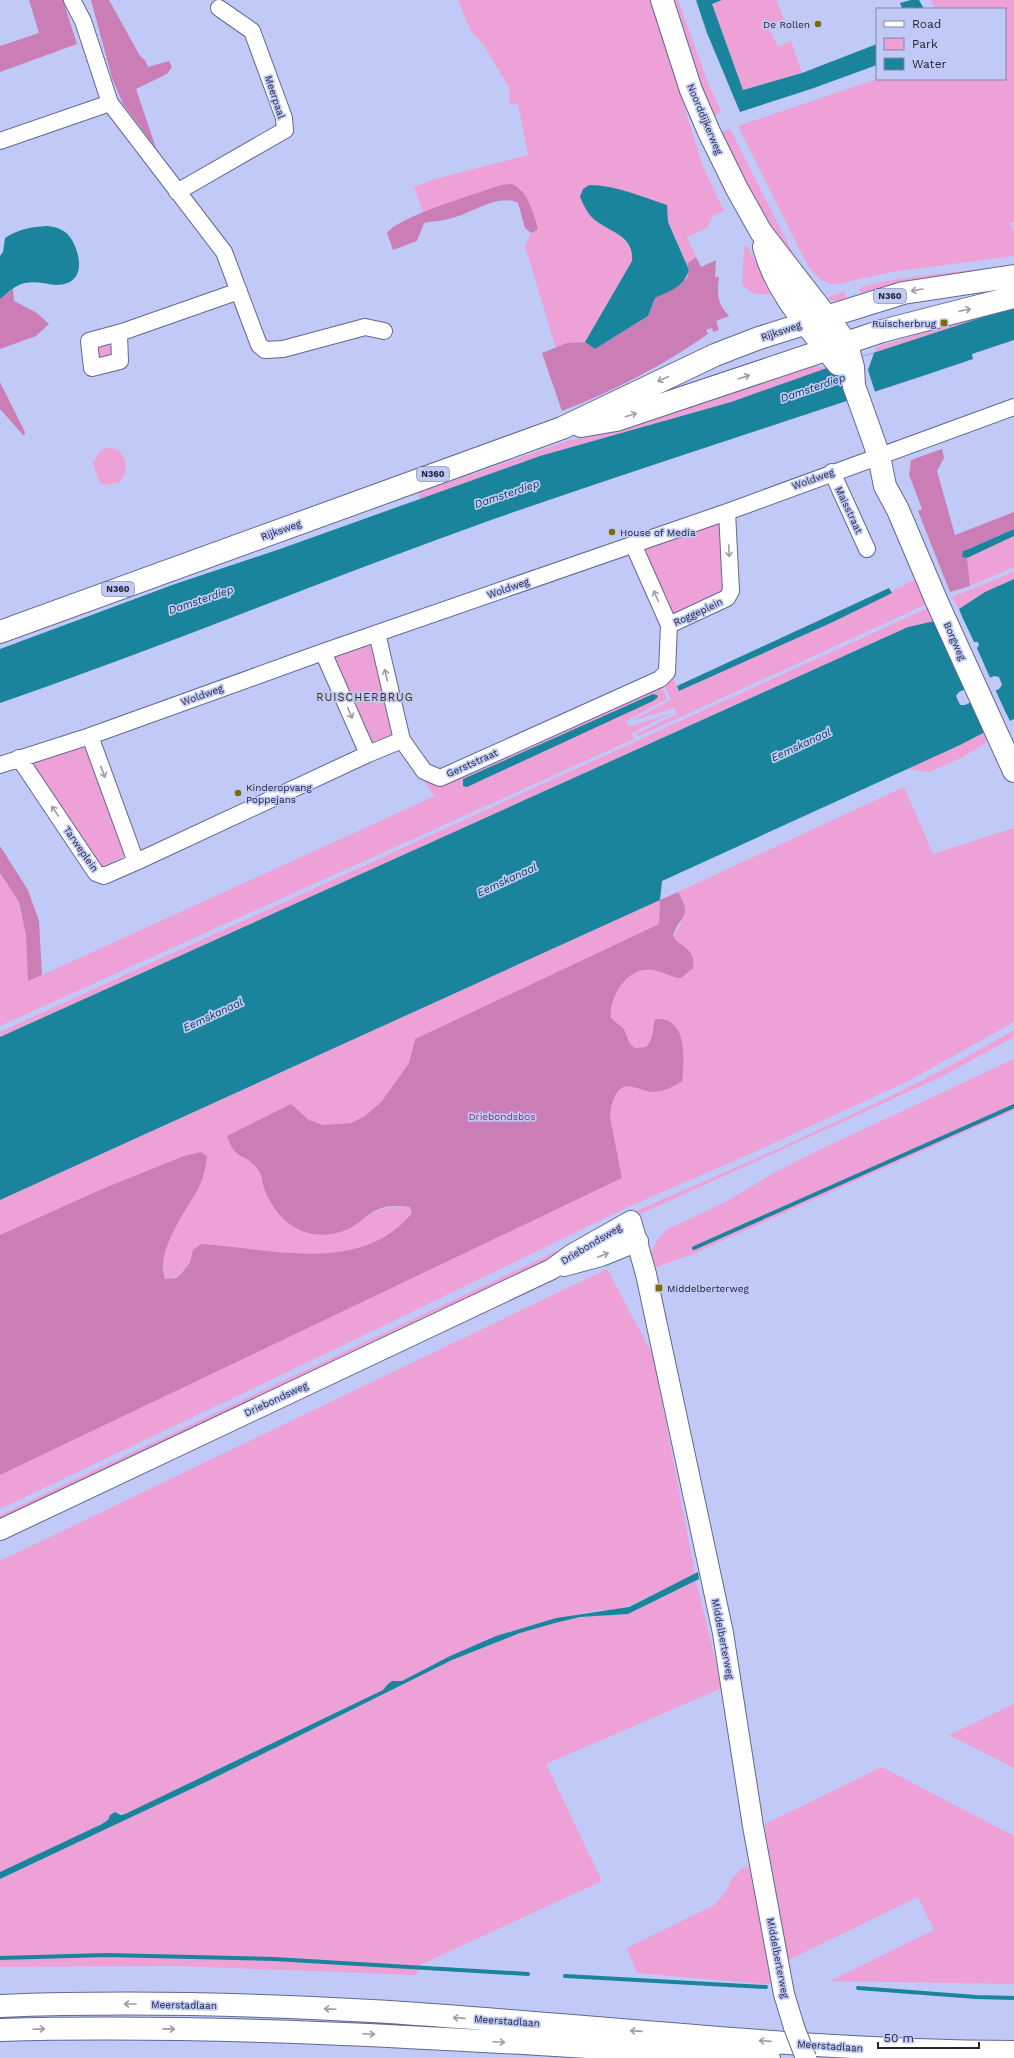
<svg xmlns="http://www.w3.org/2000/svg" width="1014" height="2058" font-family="'Work Sans',sans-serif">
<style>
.green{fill:#eda1d7}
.forest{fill:#cb7eb6}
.water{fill:#1a849c;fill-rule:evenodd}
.pier{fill:#c1c9f7}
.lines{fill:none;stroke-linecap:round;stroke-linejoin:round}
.stream{stroke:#1a849c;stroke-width:4}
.minor-casing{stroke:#626891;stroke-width:18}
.tertiary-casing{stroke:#626891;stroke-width:22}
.secondary-casing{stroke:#626891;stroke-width:24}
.primary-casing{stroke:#626891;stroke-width:24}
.minor{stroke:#fff;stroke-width:16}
.tertiary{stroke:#fff;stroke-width:20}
.secondary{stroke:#fff;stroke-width:22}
.primary{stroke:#fff;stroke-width:22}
.tertiary-bridge-casing{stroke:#626891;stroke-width:22;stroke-linecap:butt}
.tertiary-bridge{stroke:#fff;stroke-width:20}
.oneway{stroke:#9c9da5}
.poi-dot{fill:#7d6b03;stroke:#c1c9f7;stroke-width:1.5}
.labels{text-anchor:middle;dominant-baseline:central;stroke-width:3.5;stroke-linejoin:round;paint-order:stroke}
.shield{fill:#c1c9f7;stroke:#525670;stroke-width:1}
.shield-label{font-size:9px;font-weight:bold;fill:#222536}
.poi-label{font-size:10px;fill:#222536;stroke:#c1c9f7;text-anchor:start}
.street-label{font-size:10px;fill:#222536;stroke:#c1c9f7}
.park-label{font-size:10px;fill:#882d74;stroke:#c1c9f7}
.water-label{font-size:11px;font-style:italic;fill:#05414e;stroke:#c1c9f7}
.neighbourhood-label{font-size:11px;letter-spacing:1px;fill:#372f03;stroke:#c1c9f7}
</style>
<rect width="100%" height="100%" fill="#c1c9f7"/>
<!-- green -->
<path class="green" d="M 458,0 L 651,0 L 703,167 L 724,211 L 713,216 L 707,228 L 687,237 L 696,257 L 687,264 L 668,222 L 595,221 C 612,230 634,239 632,261 L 585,342 L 567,343 L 556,349 L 525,245 L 531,233 L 536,231 L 538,228 L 534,215 L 520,188 L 461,200 L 423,212 L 414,187 L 435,179 L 528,155 L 518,104 L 510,105 L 509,87 L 483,44 L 471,31 Z
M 671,0 L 678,0 L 708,83 L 721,111 L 713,118 L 683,45 Z
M 722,0 L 776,0 L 784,19 L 768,26 L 778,47 L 791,41 L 802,73 L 743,90 L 712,4 Z
M 931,0 L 1014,0 L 1014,221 L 1010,223 L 1014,234 L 1014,256 L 891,272 L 838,284 L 831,284 L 819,279 L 808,266 L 738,126 L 877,79 L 1005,79 L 1005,9 L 936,9 Z
M 730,129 L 795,257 L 805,277 L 785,257 L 719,133 Z
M 746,245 L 747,246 L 773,293 C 760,296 751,295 742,284 L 744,248 Z
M 1014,266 L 911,281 L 861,293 L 859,291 L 861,287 L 887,281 L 926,275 Z
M 844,292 L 847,299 L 835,301 L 824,298 Z
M 1014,307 L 874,353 L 876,347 L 924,332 L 945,323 L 947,326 Z
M 108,343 L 112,348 L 111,356 L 103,360 L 97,358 L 95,347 Z
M 813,365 L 827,368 L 731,402 L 540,456 L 420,499 L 418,493 L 567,441 L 608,432 Z
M 108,448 C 122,447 126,459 126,471 L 120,482 L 105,485 L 99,482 L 93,463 L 101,450 Z
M 719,521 L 724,526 L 723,592 L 679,616 L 669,614 L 641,549 Z
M 1014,536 L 1014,567 L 970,586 L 967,558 Z
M 1014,572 L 1014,579 L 985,592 L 959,609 L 952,597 Z
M 916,579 L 927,604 L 637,737 L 636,734 L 677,714 L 674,708 L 632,721 L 671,700 L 663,682 L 672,675 L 679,691 L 833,622 Z
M 932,606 L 935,621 L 908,627 L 0,1037 L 0,1032 Z
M 369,643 L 374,656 L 392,735 L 368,744 L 330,658 Z
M 660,683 L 667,699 L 626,721 L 629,727 L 672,713 L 632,733 L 634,739 L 0,1026 L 0,873 L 19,902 L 26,935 L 29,981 L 435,796 L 421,777 L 426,779 Z
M 985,732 L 989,741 L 961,758 L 929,772 L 907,769 Z
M 85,744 L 126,855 L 101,867 L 30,763 Z
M 904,787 L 933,854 L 1014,828 L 1014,1022 L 908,1081 L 752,1153 L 628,1207 L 325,1354 L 0,1509 L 0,1475 L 622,1178 L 610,1117 C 611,1104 613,1087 630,1087 C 634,1087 637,1090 642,1089 C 655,1086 669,1083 682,1080 L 684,1052 L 652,1028 C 653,1036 651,1041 646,1047 L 635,1048 L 630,1044 L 624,1029 L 611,1018 C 609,995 626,970 650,970 C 658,970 667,975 674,978 L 681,944 L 675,940 L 673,935 L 680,926 L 685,904 L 678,892 Z
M 660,900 L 659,924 L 415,1039 L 409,1063 L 382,1101 L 365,1116 L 351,1123 L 323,1125 L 309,1120 L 301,1112 L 239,1156 C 263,1164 260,1180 269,1200 L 353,1226 C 373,1211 384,1205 410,1207 L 412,1213 C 359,1276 271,1248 201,1244 C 184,1257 194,1276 165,1279 C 156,1251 186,1212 198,1189 C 203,1179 206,1167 207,1156 L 201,1152 L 184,1156 L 102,1189 L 0,1235 L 0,1200 Z
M 1014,1030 L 1014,1037 L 943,1076 L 636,1216 L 635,1212 C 677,1192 720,1175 762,1156 C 848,1117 933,1078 1014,1030 Z
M 1014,1059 L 1014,1110 L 693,1254 L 651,1269 L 651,1252 L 657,1241 L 666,1230 L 725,1202 L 774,1173 L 817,1151 Z
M 572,1244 L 557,1258 L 0,1521 L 0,1515 Z
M 607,1269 L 653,1355 L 695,1573 L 692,1576 L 620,1610 L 600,1610 L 556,1618 L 496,1636 L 450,1656 L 402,1681 L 392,1681 L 383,1690 L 125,1814 L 115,1812 L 110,1815 L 108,1820 L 102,1824 L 0,1872 L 0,1561 Z
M 696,1581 L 722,1688 L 546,1764 L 602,1881 L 422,1964 L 416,1975 L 178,1966 L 0,1967 L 0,1879 L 208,1781 L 452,1660 L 520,1633 L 555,1623 L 580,1617 L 628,1614 Z
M 1014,1704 L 1014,1768 L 949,1735 Z
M 882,1767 L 1014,1836 L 1014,1984 L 830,1981 L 934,1930 L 918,1897 L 784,1962 L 766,1869 L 765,1824 Z
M 749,1866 L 763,1939 L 776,1985 L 637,1973 L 627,1948 L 716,1904 L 726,1891 L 732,1879 L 740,1870 Z"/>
<!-- forest -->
<path class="forest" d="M 29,0 L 63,0 L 77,44 L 0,72 L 0,46 L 39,33 Z
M 91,0 L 109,0 L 140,56 L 145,60 L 148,67 L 169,61 L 172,67 L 167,74 L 136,89 L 156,148 L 123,104 L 112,78 Z
M 512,184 C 528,191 533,212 538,228 L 536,231 L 531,233 L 525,228 L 518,203 C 498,193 473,213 452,218 C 443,221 433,221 424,223 L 417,241 L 393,250 L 387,233 C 401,215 477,194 501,185 Z
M 696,257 L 701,267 L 716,260 L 715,277 L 719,277 C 717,294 717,303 729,316 L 716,321 L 719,330 L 713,332 L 712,328 L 706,330 L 708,334 C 662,366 614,391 562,411 L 542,353 L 567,343 L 585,342 L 595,349 L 648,316 L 655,298 L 687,278 L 689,270 L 687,264 Z
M 13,289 L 14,301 L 37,313 L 49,324 L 36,336 L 0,349 L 0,299 Z
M 0,382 L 25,432 L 24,436 L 0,409 Z
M 942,449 L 944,458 L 937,471 L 955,535 L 1014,512 L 1014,529 L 963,551 L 965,558 L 967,558 L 970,586 L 950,592 L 918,511 L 922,509 L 909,475 L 911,460 Z
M 0,846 L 28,890 L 39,921 L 42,975 L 28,981 L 26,935 L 19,902 L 0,873 Z
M 678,892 C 693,917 681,914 673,935 C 677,948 696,945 693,968 L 681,978 C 671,978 663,971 652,970 C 627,967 609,996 611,1018 L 624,1029 L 630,1044 L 635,1048 L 646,1047 C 654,1038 652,1030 655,1019 C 687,1016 685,1058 682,1081 C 674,1087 664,1091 653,1092 C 646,1092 639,1088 632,1087 C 615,1083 611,1105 610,1117 L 622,1178 L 0,1475 L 0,1235 L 102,1189 L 184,1156 L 201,1152 L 207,1156 C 206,1167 203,1179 198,1189 C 186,1211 155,1252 165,1279 L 176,1278 L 182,1273 L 190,1262 L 193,1250 L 201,1244 C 270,1248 360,1276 412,1213 L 410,1207 C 399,1206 390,1205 379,1209 C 369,1213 363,1220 354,1226 C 326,1242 294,1236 275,1209 C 271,1203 266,1195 264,1188 C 262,1182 262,1175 258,1170 C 246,1152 236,1163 227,1136 L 291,1104 L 309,1120 L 323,1125 L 351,1123 L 365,1116 L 382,1101 L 409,1063 L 415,1039 L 659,924 L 660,900 Z"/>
<!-- water -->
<path class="water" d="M 696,0 L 722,0 L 712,4 L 743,90 L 802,73 L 877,44 L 877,65 L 811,89 L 740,112 L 707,33 Z
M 911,0 L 919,0 L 924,9 L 902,9 L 900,3 Z
M 589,185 C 616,185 642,197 667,205 L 668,222 L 689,270 C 683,288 671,290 655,298 L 648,316 L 595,349 L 585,342 L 632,261 C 634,236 612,233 596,221 C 588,215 584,206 580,197 L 583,189 Z
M 47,226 C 58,227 66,230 72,240 C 82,258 85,285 56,285 C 46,284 35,281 25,283 C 15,285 8,293 0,299 L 0,256 L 3,252 L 5,238 C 18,229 32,227 47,226 Z
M 1014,307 L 1014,340 L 972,354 L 973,359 C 813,413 651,464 491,520 C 326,579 165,646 0,703 L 0,649 L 175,584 L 280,549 L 540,456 L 731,402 L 827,368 Z
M 1014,529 L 1014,536 L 967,558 L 962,557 L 963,551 L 966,550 Z
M 1014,579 L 1014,719 L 1010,721 L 1007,715 L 985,732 L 960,745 L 662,881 L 660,900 L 0,1200 L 0,1037 L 908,627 L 935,621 L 939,628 L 962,617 L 959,609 L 985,592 ZM 974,642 L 978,642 L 979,645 L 977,648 L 952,659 L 950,658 L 950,653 ZM 994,676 L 999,677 L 1002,685 L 999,689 L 965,705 L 960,705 L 956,696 L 959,692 Z
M 889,588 L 892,593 L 833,622 L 679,691 L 677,686 Z
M 653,694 L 657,695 L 658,697 L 653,701 L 467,787 L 463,786 L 463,779 Z
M 698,1572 L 699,1579 L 628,1614 L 580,1617 L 555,1623 L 520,1633 L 452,1660 L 208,1781 L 0,1879 L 0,1872 L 102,1824 L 108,1820 L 110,1815 L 115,1812 L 121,1815 L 125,1814 L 383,1690 L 388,1684 L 392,1681 L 402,1681 L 450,1656 L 496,1636 L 556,1618 L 629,1607 Z"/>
<!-- pier -->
<path class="pier" d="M 874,353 L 868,370 L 875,392 L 848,401 L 841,379 L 827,368 Z
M 958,608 L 975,644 L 952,655 L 940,625 L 960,616 Z
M 976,646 L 991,680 L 968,690 L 953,657 Z
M 995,689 L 1010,722 L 1006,717 L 985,727 L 972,700 Z"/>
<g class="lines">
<!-- stream -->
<path class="stream" d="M 694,1248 L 1014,1106
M 0,1958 L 106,1955 L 274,1959 L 528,1974
M 565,1976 L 766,1987
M 858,1988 L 976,1997 L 1014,1998"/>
<!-- minor casing -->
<g class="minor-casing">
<path id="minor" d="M 72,0 L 83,21 L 110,103 L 224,252 L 259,345 L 265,350 L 283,349 L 365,327 L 384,331
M 0,141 L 110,103
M 177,192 L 285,130 L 284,118 L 252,31 L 219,8
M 119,334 L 120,361 L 92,368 L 89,341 L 122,332 L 239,291
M 832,472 L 867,549
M 633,544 L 669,625 L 727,598 L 731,591 L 727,512
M 377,633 L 402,740
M 323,652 L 368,754
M 19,758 L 96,873 L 104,876 L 136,862 L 90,736
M 0,765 L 90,736 L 323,652 L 727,512 L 1014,407
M 136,862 L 368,754 L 402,740 L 424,771 L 440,778 L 449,774 L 660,679 L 667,672 L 669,625"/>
</g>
<!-- tertiary casing -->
<g class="tertiary-casing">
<path id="tertiary" d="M 564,1266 L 601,1256 L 638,1241
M 0,1530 L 552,1269 L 571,1255 L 631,1221 L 646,1274 L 723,1633 L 753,1826 L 784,1994 L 794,2027"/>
</g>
<!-- secondary casing -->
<g class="secondary-casing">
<path id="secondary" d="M 662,0 L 691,90 L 709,132 L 737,189 L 761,232 L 846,342 L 853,367 L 854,386 L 879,456 L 885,486 L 898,510 L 937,602 L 1014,771
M 764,247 C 776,293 809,327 838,364
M 0,2006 C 124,2001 249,2004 372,2011 C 586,2024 799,2051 1014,2052
M 0,2030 C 257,2023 513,2043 769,2058"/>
</g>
<!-- primary casing -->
<g class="primary-casing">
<path id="primary" d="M 581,426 L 616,420 L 882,331 L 1014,297
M 0,632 L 562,428 L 715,355 L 759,338 L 903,293 L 1014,276"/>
</g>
<!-- minor -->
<use href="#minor" class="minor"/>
<!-- tertiary -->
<use href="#tertiary" class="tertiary"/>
<!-- secondary -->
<use href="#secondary" class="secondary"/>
<!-- primary -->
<use href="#primary" class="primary"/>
<!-- tertiary-bridge casing -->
<g class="tertiary-bridge-casing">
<path id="tertiary-bridge" d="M 794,2027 L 806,2058"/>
</g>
<!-- tertiary-bridge -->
<use href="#tertiary-bridge" class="tertiary-bridge"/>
</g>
<!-- one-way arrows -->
<defs><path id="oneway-shaft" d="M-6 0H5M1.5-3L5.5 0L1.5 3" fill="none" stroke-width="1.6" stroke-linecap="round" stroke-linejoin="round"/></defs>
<g class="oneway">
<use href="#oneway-shaft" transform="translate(917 290) rotate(170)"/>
<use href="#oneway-shaft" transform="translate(965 310) rotate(-12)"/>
<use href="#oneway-shaft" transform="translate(744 377) rotate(-19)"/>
<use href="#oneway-shaft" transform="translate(663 379) rotate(155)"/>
<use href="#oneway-shaft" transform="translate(631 415) rotate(-18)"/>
<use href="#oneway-shaft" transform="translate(729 551) rotate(87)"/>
<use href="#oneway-shaft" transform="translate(656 596) rotate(-114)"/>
<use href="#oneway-shaft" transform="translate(386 675) rotate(-103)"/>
<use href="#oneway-shaft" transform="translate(350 713) rotate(66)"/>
<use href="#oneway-shaft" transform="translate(103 772) rotate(70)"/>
<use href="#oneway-shaft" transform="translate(55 811) rotate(-124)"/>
<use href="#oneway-shaft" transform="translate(603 1255) rotate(-21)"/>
<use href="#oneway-shaft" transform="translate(130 2004) rotate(180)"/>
<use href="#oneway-shaft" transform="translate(330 2009) rotate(-178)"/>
<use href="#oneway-shaft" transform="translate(459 2018) rotate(-176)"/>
<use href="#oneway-shaft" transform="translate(39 2029) rotate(-2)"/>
<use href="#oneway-shaft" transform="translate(169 2029) rotate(1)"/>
<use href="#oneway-shaft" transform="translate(636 2031) rotate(-176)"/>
<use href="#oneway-shaft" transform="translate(369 2034) rotate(3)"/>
<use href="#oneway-shaft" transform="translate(765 2041) rotate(-176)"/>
<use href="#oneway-shaft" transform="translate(499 2042) rotate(3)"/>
</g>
<!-- markers -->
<g class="poi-dot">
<circle cx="818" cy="24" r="4"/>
<rect x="940" y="319" width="8" height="8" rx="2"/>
<circle cx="612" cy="532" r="4"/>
<circle cx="238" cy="793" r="4"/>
<rect x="655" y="1284" width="8" height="8" rx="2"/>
</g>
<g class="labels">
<!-- shield labels -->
<g class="shield">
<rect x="874" y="289" width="32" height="14" rx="3"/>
<rect x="417" y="467" width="32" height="14" rx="3"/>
<rect x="102" y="582" width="32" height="14" rx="3"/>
</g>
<g class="shield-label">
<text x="890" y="296">N360</text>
<text x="433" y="474">N360</text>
<text x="118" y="589">N360</text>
</g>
<!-- poi labels -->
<g class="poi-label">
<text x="810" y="24" text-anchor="end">De Rollen</text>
<text x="936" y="323" text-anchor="end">Ruischerbrug</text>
<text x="620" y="532">House of Media</text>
<text x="246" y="787">Kinderopvang<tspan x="246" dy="12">Poppejans</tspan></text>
<text x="667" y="1288">Middelberterweg</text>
</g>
<!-- street labels -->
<g class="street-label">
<text transform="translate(275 97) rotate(72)">Meerpaal</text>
<text transform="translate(705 119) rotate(67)">Noorddijkerweg</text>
<text transform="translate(781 331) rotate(-19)">Rijksweg</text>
<text transform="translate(813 479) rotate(-20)">Woldweg</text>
<text transform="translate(849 510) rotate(65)">Maisstraat</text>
<text transform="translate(281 530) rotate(-20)">Rijksweg</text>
<text transform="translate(508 588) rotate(-19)">Woldweg</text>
<text transform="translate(698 612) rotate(-25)">Roggeplein</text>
<text transform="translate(955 641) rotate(66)">Borgweg</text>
<text transform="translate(202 695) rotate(-20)">Woldweg</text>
<text transform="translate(472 763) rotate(-24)">Gerststraat</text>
<text transform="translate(81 849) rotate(55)">Tarweplein</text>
<text transform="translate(591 1244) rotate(-31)">Driebondsweg</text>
<text transform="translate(276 1399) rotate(-25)">Driebondsweg</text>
<text transform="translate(723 1639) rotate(79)">Middelberterweg</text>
<text transform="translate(778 1958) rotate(79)">Middelberterweg</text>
<text transform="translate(184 2005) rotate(1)">Meerstadlaan</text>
<text transform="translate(507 2021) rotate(4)">Meerstadlaan</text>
<text transform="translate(830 2046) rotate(4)">Meerstadlaan</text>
</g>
<!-- park labels -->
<g class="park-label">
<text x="502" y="1116">Driebondsbos</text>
</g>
<!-- water labels -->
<g class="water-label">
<text transform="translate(813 388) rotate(-19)">Damsterdiep</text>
<text transform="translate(507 494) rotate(-19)">Damsterdiep</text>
<text transform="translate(201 600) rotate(-19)">Damsterdiep</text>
<text transform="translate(801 745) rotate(-25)">Eemskanaal</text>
<text transform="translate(507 880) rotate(-25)">Eemskanaal</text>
<text transform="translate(213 1015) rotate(-25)">Eemskanaal</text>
</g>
<!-- neighbourhood labels -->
<g class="neighbourhood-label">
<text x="365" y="697">RUISCHERBRUG</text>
</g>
</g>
<!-- legend -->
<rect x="876" y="8" width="130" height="72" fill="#c1c9f7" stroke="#8187aa"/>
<rect x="884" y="21" width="20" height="6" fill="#ffffff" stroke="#8187aa"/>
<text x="912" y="28" font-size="12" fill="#222536">Road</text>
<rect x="884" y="38" width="20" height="12" fill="#eda1d7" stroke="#8187aa"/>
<text x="912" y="48" font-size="12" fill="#222536">Park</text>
<rect x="884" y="58" width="20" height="12" fill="#1a849c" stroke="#8187aa"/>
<text x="912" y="68" font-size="12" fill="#222536">Water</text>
<!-- scale -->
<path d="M878 2042v6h101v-6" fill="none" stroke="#222536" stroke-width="2"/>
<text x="884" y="2042" font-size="12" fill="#222536" stroke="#c1c9f7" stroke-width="3" paint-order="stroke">50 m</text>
</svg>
